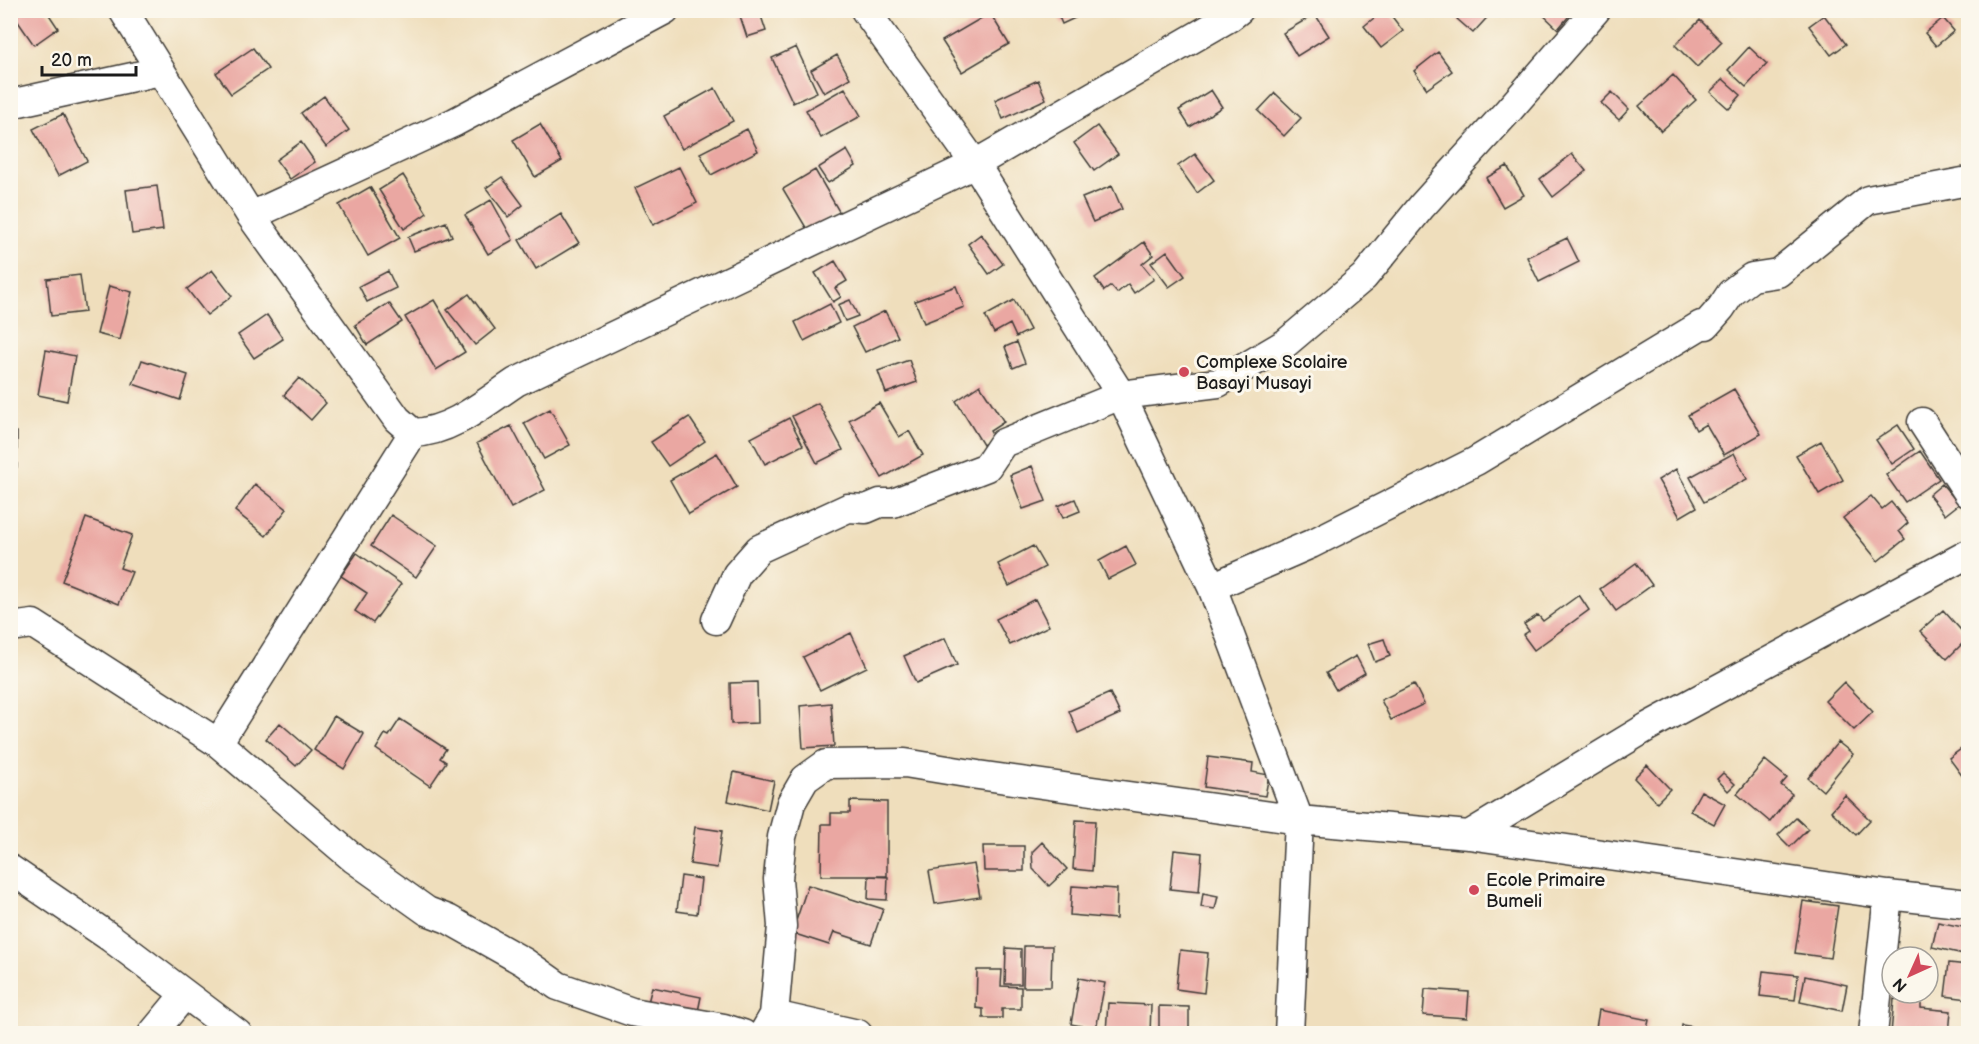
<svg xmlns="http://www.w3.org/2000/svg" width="1979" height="1044" font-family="'Balsamiq Sans',sans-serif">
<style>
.building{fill:#eaa7a2}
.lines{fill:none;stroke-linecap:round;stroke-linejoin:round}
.minor-casing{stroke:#3c3934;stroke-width:31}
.minor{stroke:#fff;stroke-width:28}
.poi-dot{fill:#d1495b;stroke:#fbf7ec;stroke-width:2}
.labels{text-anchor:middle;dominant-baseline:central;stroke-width:6;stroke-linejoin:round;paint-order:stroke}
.poi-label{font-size:18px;fill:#1c1c1c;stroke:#fbf7ec;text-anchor:start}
</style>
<rect width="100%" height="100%" fill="#fbf7ec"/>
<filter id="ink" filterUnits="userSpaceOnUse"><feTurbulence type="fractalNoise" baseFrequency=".0167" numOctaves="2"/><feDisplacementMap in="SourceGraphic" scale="12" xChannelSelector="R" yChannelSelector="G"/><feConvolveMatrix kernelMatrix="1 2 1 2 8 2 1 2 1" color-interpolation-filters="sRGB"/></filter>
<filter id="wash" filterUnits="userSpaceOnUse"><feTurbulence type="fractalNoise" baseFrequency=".008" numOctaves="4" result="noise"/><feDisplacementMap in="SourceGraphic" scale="24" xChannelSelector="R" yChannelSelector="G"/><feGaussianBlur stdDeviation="1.35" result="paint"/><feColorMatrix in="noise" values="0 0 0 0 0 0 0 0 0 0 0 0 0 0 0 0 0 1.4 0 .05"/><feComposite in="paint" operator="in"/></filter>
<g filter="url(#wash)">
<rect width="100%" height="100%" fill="#efdebc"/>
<g id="blocks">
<!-- building -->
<path class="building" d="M 10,10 L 46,10 L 58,28 L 34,45 Z
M 747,10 L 759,10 L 766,31 L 747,37 L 739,13 Z
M 1056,10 L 1092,10 L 1062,24 Z
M 1384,10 L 1387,10 L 1403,31 L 1381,48 L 1364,26 Z
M 1465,10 L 1494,10 L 1473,33 L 1457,19 Z
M 1538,10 L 1574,10 L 1558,29 Z
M 990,13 L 1009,44 L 962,72 L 942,41 Z
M 1315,14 L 1329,36 L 1297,56 L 1283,33 Z
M 1824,15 L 1846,44 L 1831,55 L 1809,26 Z
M 1943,18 L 1954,31 L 1936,46 L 1925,33 Z
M 1700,20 L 1722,42 L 1697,67 L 1675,45 Z
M 796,47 L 817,92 L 793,103 L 772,58 Z
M 1749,47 L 1767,64 L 1746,87 L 1728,70 Z
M 253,48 L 268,69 L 231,94 L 216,73 Z
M 1438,52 L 1452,71 L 1427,89 L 1414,71 Z
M 837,55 L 850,78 L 824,93 L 811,70 Z
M 1673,75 L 1696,100 L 1661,131 L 1639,106 Z
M 1723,79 L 1741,95 L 1729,109 L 1710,92 Z
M 1038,80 L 1046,99 L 1003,119 L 995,100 Z
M 715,88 L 733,121 L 682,149 L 664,116 Z
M 845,88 L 861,116 L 821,138 L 806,110 Z
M 1211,90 L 1222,107 L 1190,127 L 1179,110 Z
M 1612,92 L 1629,109 L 1619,120 L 1601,103 Z
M 1275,93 L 1301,118 L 1284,136 L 1258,111 Z
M 324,96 L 349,130 L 326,147 L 301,113 Z
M 63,114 L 87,161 L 58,176 L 33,129 Z
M 540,124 L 562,161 L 535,177 L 513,140 Z
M 1097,126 L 1118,154 L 1094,171 L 1074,143 Z
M 747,129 L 758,151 L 711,175 L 700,153 Z
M 301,142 L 315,162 L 290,179 L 276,160 Z
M 847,150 L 856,166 L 828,183 L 818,168 Z
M 1195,154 L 1214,180 L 1197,193 L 1178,166 Z
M 1572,154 L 1586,171 L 1553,197 L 1540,179 Z
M 1507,166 L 1524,195 L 1503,207 L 1486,178 Z
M 679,167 L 697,203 L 653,225 L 635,188 Z
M 815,170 L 840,213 L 808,231 L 783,189 Z
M 403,175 L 427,213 L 404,229 L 379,190 Z
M 502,177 L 523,205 L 508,217 L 486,188 Z
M 157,186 L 163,230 L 132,234 L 126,190 Z
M 1112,186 L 1122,209 L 1093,222 L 1082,198 Z
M 370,187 L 400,238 L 368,256 L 339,205 Z
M 491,200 L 513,240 L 488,254 L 465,215 Z
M 561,214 L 579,243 L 536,269 L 519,240 Z
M 446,222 L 452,236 L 414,251 L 408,237 Z
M 981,234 L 1003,264 L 989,274 L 968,244 Z
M 1567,238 L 1579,262 L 1539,282 L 1527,257 Z
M 1144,242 L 1153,255 L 1142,264 L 1154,279 L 1134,293 L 1128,284 L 1117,293 L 1111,286 L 1104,291 L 1095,278 Z
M 1167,251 L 1185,276 L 1169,287 L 1151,263 Z
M 835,261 L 847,281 L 835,288 L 841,297 L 833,302 L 815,273 Z
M 212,270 L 232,296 L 207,315 L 187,289 Z
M 388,271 L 396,288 L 367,302 L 359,286 Z
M 80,275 L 85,312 L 51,316 L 47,279 Z
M 109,286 L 132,292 L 120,340 L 97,334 Z
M 956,286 L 964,307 L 924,323 L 915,301 Z
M 469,294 L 495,329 L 475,345 L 447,310 Z
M 434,300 L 465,352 L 436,370 L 405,317 Z
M 850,300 L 858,316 L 845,321 L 838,305 Z
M 1014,300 L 1030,330 L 1016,337 L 1010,324 L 994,333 L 985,316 Z
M 389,303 L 402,322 L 367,345 L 355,325 Z
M 830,304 L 839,323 L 804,341 L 795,322 Z
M 885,311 L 898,337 L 865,352 L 852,327 Z
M 267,315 L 283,339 L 254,358 L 238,335 Z
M 1017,342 L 1025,363 L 1013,368 L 1005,347 Z
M 46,350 L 75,356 L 67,401 L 38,395 Z
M 142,360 L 188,375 L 180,400 L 133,384 Z
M 909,360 L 917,382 L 886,393 L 878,371 Z
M 299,378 L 326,403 L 311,420 L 284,395 Z
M 980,385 L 1004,422 L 990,431 L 994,438 L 983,445 L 956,401 Z
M 1734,389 L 1761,434 L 1724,455 L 1706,424 L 1696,430 L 1688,415 Z
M 818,403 L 843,450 L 817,463 L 792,416 Z
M 879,403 L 899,437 L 909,431 L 923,455 L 882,478 L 849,420 Z
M 550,409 L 570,445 L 544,459 L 524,423 Z
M 689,417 L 705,441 L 668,466 L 651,442 Z
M 789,418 L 803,445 L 765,464 L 751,438 Z
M 1898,425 L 1914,449 L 1892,464 L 1876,440 Z
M 511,426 L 545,490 L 511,508 L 477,443 Z
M 10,432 L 17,432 L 17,467 L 10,467 Z
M 1821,441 L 1843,480 L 1819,494 L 1796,455 Z
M 1920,451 L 1939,479 L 1905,502 L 1886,475 Z
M 717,453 L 737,487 L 689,514 L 670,480 Z
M 1734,453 L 1747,479 L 1704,502 L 1690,477 Z
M 1032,466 L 1046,501 L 1023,509 L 1010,475 Z
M 1676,469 L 1697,507 L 1680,517 L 1658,480 Z
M 255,484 L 287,509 L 266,536 L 235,511 Z
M 1942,484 L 1959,504 L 1945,515 L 1929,495 Z
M 1871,496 L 1882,509 L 1891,502 L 1908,523 L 1899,531 L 1905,539 L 1878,561 L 1843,518 Z
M 1075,499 L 1080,511 L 1063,518 L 1058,506 Z
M 391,515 L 437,546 L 416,577 L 371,546 Z
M 86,518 L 132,535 L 120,568 L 132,572 L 119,604 L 62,581 Z
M 1033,546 L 1045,567 L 1009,586 L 998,564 Z
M 1126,546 L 1136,565 L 1108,579 L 1099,561 Z
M 357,553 L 401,584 L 373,623 L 355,611 L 367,593 L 341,576 Z
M 1636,563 L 1652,585 L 1616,611 L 1600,589 Z
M 1579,595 L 1589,610 L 1534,650 L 1523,635 L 1529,631 L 1524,624 L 1538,615 L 1543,621 Z
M 1035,599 L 1049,626 L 1010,645 L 996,619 Z
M 1943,610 L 1968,638 L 1947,659 L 1920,631 Z
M 851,633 L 867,667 L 820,690 L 803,657 Z
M 945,638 L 957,665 L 916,683 L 904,656 Z
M 1384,639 L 1390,656 L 1375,662 L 1368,644 Z
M 1356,656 L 1365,673 L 1336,690 L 1326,673 Z
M 757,682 L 758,723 L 731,724 L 730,683 Z
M 1844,682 L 1873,712 L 1854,730 L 1825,701 Z
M 1414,684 L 1424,704 L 1391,720 L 1381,700 Z
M 1110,693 L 1120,714 L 1078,733 L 1069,711 Z
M 831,703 L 834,746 L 803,748 L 800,706 Z
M 334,716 L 364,734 L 344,769 L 314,750 Z
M 400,719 L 446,749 L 440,758 L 446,762 L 430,786 L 376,749 L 385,734 L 389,736 Z
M 280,723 L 311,750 L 296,766 L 266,739 Z
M 1838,742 L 1853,754 L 1823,791 L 1808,778 Z
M 1968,744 L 1968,773 L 1963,777 L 1949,758 Z
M 1208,757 L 1253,763 L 1252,772 L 1269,775 L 1265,796 L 1204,787 Z
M 1765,760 L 1787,778 L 1781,785 L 1792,794 L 1770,822 L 1737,794 Z
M 1647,765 L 1670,789 L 1657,802 L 1634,778 Z
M 734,772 L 774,781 L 768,810 L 728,801 Z
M 1723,773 L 1735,784 L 1728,791 L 1717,779 Z
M 1701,791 L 1725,804 L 1714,824 L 1690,811 Z
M 1845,795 L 1870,820 L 1856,835 L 1831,811 Z
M 850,801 L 887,802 L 887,876 L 821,876 L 822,824 L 831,824 L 831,813 L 850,813 Z
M 1796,818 L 1808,829 L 1790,847 L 1778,835 Z
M 1076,820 L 1095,821 L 1092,871 L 1073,869 Z
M 695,827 L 722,831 L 717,868 L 690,864 Z
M 1042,842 L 1067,869 L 1049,886 L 1033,869 L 1032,852 Z
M 983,846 L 1024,846 L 1024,871 L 984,871 Z
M 1174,850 L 1202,853 L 1199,892 L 1170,889 Z
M 974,864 L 980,897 L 935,904 L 929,871 Z
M 681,876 L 701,879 L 697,914 L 677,911 Z
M 869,876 L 888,877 L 887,900 L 868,899 Z
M 808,885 L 883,909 L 871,944 L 834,932 L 829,945 L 792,933 Z
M 1072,886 L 1117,889 L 1116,919 L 1070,915 Z
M 1203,893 L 1218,896 L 1215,909 L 1201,907 Z
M 1803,901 L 1838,906 L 1830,958 L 1795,953 Z
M 1938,922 L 1968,928 L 1968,955 L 1932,947 Z
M 1024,946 L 1052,946 L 1051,987 L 1023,987 Z
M 1006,948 L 1021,949 L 1021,984 L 1005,984 Z
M 1180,950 L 1208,953 L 1204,993 L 1176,989 Z
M 1949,963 L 1968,965 L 1968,999 L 1945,996 Z
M 977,970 L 1002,970 L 1001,986 L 1021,987 L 1021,1009 L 1002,1009 L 1002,1018 L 983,1018 L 983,1009 L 976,1008 Z
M 1763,971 L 1798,975 L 1795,1000 L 1760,996 Z
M 1805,976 L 1847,985 L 1842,1011 L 1800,1002 Z
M 1079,978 L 1105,983 L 1096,1029 L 1071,1024 Z
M 652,987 L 701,997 L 696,1021 L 646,1010 Z
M 1425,989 L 1469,992 L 1467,1018 L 1423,1015 Z
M 1894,999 L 1921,1001 L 1921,1008 L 1951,1011 L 1949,1034 L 1891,1034 Z
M 1108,1003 L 1151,1005 L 1150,1034 L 1106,1032 Z
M 1159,1006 L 1189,1007 L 1189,1034 L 1159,1034 Z
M 1599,1010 L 1649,1020 L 1646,1034 L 1595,1034 Z
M 1682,1025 L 1725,1032 L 1725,1034 L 1681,1034 Z"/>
</g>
</g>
<g filter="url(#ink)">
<use href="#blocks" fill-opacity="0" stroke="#3c3934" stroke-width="1.5"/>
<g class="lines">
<!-- minor casing -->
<g class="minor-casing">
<path id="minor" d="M 123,10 L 251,216 L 397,419 L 413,433 C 451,432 486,402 516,382 L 975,164 L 1230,17 L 1239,10
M 865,10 L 975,164 L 1121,395 L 1212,587 L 1299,820 L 1289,1034
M 10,104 L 160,71
M 251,216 L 455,122 L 665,10
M 1922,422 L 1968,493
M 1212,587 L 1311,544 L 1476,461 L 1701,325 L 1706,325 L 1721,308 L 1731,293 L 1752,277 L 1778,273 L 1868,200 L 1968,181
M 716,620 L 737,574 L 759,549 L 848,508 L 866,509 L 880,503 L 893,503 L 987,467 L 1003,443 L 1121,395 L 1218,383 L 1286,343 L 1364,277 L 1422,206 L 1508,111 L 1596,10
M 10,627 L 33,624 L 218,743 L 354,859 L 427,911 L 448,919 L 524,962 L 558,986 L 632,1012 L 724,1028 L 743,1034
M 218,743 L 413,433
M 1469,835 L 1649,726 L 1968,554
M 10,869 L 111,938 L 238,1034
M 774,1015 L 858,1034
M 152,1034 L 185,994
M 763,1034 L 774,1015 L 782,926 L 778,879 L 782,837 L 791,803 L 805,779 L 826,764 L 905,763 L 978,775 L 1299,820 L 1469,835 L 1888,895 L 1968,904
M 1873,1034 L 1888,895"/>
</g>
<!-- minor -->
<use href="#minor" class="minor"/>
</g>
</g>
<!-- markers -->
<g class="poi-dot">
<circle cx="1184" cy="372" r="6"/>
<circle cx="1474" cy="890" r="6"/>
</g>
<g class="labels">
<!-- poi labels -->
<g class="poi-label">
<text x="1196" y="362">Complexe Scolaire<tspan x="1196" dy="21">Basayi Musayi</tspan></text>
<text x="1486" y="880">Ecole Primaire<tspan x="1486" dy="21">Bumeli</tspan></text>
</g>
</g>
<!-- margin -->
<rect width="1979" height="1044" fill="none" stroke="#fbf7ec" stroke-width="36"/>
<!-- north arrow -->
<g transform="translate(1910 975) rotate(225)"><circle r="28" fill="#fbf7ec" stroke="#a29f99" stroke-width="1.5"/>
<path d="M0-4.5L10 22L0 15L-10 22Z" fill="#d1495b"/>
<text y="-9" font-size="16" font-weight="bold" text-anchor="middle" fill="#1c1c1c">N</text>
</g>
<!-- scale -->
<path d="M42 66v9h94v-9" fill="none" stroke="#1c1c1c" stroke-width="3"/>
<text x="51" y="66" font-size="18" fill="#1c1c1c" stroke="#fbf7ec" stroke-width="4.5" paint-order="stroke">20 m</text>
</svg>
